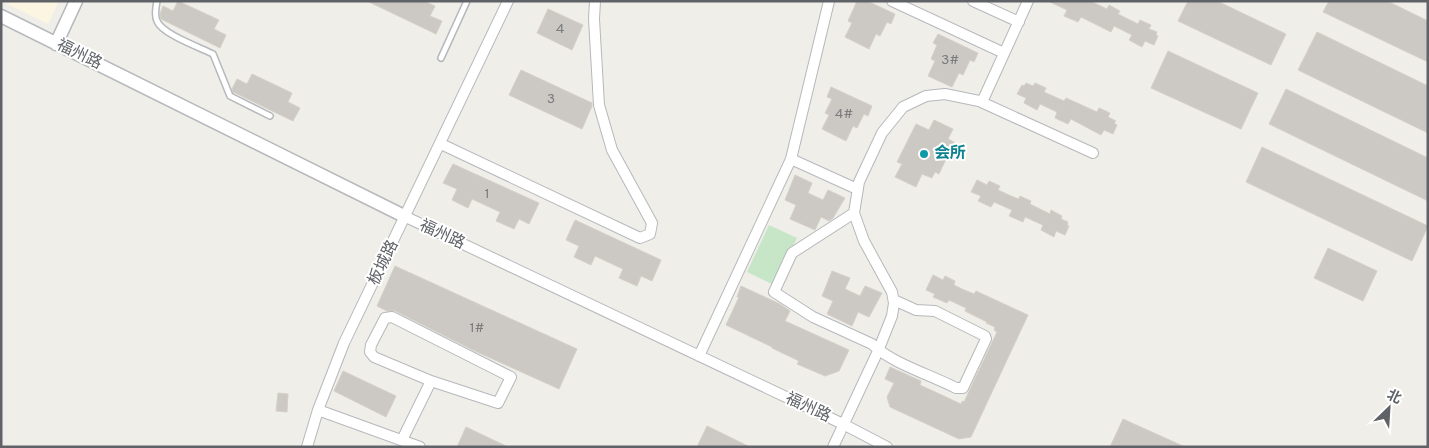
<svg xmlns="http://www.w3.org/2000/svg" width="1429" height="448" font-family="Overpass,'Noto Sans SC',sans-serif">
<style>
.commercial{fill:#fcf5e1}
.green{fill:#c7e6c7}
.building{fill:#ccc9c4;stroke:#d5d0c7}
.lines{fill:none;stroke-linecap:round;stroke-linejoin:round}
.service-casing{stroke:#b5b8bc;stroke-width:8}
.minor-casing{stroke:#b5b8bc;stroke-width:12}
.tertiary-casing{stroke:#b5b8bc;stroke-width:15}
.service{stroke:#fff;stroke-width:5}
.minor{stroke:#fff;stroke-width:10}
.tertiary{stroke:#fff;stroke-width:12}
.culture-dot{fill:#0f9aa8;stroke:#fff;stroke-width:2}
.labels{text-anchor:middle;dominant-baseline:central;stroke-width:4;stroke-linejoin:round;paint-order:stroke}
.number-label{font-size:14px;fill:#7a7c7e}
.street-label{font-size:16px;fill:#5f6367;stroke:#fff}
.culture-label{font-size:16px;font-weight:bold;fill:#0d838f;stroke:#fff;text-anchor:start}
</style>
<rect width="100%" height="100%" fill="#f0eee8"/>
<!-- commercial -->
<path class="commercial" d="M 1,1 L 59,1 L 48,24 Z"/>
<!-- green -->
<path class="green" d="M 769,225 L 797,238 L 774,285 L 747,272 Z"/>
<!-- building -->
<path class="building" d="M 178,1 L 219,20 L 214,29 L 226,35 L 220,48 L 161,19 L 160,14 L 163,6 L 173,11 Z
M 367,1 L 424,1 L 435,6 L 430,16 L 442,21 L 436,34 Z
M 857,1 L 867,1 L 895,14 L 891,24 L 887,22 L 880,36 L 876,34 L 869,49 L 845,37 L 852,23 L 848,21 Z
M 1048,1 L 1090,1 L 1107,9 L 1109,5 L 1120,11 L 1118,14 L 1138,24 L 1140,20 L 1151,25 L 1149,29 L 1157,32 L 1156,35 L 1158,36 L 1154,45 L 1145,41 L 1142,47 L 1129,40 L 1132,35 L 1114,26 L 1111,32 L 1081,17 L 1078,22 L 1064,16 L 1067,10 Z
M 1188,1 L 1217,1 L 1286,34 L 1271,65 L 1178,21 Z
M 1329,1 L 1387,1 L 1428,21 L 1428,62 L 1323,12 Z
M 548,9 L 583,25 L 572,50 L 537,33 Z
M 1317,32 L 1428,86 L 1428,133 L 1298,70 Z
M 938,34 L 978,53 L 974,62 L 970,60 L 963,75 L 959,73 L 952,87 L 928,76 L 935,61 L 931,59 L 937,45 L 933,43 Z
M 1168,51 L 1258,93 L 1241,129 L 1151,88 Z
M 521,70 L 592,103 L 592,106 L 582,129 L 509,95 Z
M 252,74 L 292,93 L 288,102 L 300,108 L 293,121 L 233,92 L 232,89 L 237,79 L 247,84 Z
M 1026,83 L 1033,86 L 1035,83 L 1046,88 L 1044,92 L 1064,101 L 1066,98 L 1097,112 L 1099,108 L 1110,113 L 1108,117 L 1116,121 L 1114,123 L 1117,125 L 1113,134 L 1104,130 L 1101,135 L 1071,119 L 1068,124 L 1055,118 L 1057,112 L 1040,104 L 1037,110 L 1024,103 L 1026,98 L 1017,94 L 1022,85 L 1024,86 Z
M 831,87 L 872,106 L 868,116 L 864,114 L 857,128 L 853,126 L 846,141 L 822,129 L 829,115 L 825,113 L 832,99 L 827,97 Z
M 1286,89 L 1428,158 L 1428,201 L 1269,124 Z
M 934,120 L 953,129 L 948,139 L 954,142 L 939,174 L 935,172 L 932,178 L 922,174 L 916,187 L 895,177 L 902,164 L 897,162 L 916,124 L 929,130 Z
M 1262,147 L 1428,226 L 1412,261 L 1246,182 Z
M 453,164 L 539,203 L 529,224 L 519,219 L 514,229 L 496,221 L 500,212 L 472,199 L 468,208 L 452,200 L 457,189 L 443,183 Z
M 795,175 L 812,183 L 808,193 L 823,200 L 828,190 L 845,198 L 833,218 L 829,221 L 821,217 L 815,230 L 790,219 L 796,205 L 785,200 Z
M 977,180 L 987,185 L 989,181 L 1000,186 L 998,190 L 1011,196 L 1019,199 L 1020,196 L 1031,201 L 1030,204 L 1050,214 L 1051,210 L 1062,216 L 1061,219 L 1068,222 L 1067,225 L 1069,226 L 1065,235 L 1056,231 L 1054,237 L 1041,230 L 1043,225 L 1025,217 L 1023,222 L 1009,216 L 1012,210 L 994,202 L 991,207 L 978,201 L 981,196 L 971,192 Z
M 575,220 L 661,260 L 652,281 L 641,276 L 637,286 L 619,278 L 623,269 L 595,256 L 591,265 L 574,257 L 579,246 L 566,240 Z
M 1328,248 L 1377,271 L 1363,301 L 1314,278 Z
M 395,266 L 577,349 L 559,389 L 475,351 L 395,311 L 387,311 L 377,306 Z
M 832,271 L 850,278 L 845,289 L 860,296 L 865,286 L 882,293 L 869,317 L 858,312 L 852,326 L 827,314 L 833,301 L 822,296 Z
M 933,275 L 943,280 L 945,276 L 955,281 L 954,285 L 962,289 L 974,294 L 976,291 L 1028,315 L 971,437 L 959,439 L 890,407 L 887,397 L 894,383 L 885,379 L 890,367 L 921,381 L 920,385 L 961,404 L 962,401 L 964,402 L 997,332 L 994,330 L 995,327 L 986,323 L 987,322 L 965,311 L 966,308 L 949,300 L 947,303 L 933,297 L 935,294 L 926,290 Z
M 741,286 L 780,304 L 790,311 L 785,321 L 849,350 L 839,371 L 825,376 L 797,364 L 799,361 L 772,348 L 772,347 L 726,325 L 739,297 L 737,297 Z
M 343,371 L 396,396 L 386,417 L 334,391 Z
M 278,393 L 288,394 L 287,412 L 276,411 Z
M 1123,419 L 1185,447 L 1110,447 Z
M 707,426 L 750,447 L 697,447 Z
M 466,427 L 508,447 L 457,447 Z"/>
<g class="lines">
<!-- service casing -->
<g class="service-casing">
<path id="service" d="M 157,1 C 156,7 154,15 157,21 C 162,34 199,47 213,54 L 230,96 L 270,116
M 441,58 L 467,1"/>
</g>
<!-- minor casing -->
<g class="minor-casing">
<path id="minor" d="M 829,1 L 791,159 L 857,189
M 892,1 L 1004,53
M 973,1 L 1019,22
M 982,102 L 1028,1
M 441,144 L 640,238 L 650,234 L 652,223 L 612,150 L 599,105 L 594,19 L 595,1
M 854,213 L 792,253 L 774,292 L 813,317 L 872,344 C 891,363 931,375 956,388 L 963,388 L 986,339 L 985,336 L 935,311 L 916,310 L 894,300
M 406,217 L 843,424 L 887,447
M 699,356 L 791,159
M 318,410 L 420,447
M 402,440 L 431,381 L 498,403 L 511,377 L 392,317 L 385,318 L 371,345 L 370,352 L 374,357 L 431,381
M 307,447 L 318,410 L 344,343 L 508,1
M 833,447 L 878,351 L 892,316 L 894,303 L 892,292 L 864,241 L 854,213 L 859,182 L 882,133 L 903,107 L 926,96 L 945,94 L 979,101 L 1093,153"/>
</g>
<!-- tertiary casing -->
<g class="tertiary-casing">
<path id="tertiary" d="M 1,16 L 406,217
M 56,44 L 76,1"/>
</g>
<!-- service -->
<use href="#service" class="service"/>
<!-- minor -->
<use href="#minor" class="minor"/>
<!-- tertiary -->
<use href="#tertiary" class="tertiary"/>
</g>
<!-- markers -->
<circle class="culture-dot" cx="924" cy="154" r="5"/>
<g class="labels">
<!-- number labels -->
<g class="number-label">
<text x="560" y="29">4</text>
<text x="950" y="60">3#</text>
<text x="551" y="99">3</text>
<text x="844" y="114">4#</text>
<text x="487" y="194">1</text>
<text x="477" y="328">1#</text>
</g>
<!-- street labels -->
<g class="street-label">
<text transform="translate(79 55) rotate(26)">福州路</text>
<text transform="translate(442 235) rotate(25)">福州路</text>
<text transform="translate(384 263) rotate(-64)">板城路</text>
<text transform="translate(808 408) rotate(25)">福州路</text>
</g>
<!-- culture labels -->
<g class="culture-label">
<text x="934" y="154">会所</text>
</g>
</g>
<!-- border -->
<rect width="1429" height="448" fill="none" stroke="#5f6367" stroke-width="5"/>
<!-- north arrow -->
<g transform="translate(1389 408) rotate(25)" stroke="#ffffff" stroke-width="4" paint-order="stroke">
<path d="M0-4L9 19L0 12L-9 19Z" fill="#5f6367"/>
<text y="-8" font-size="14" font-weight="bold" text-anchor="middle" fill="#5f6367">北</text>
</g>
</svg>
